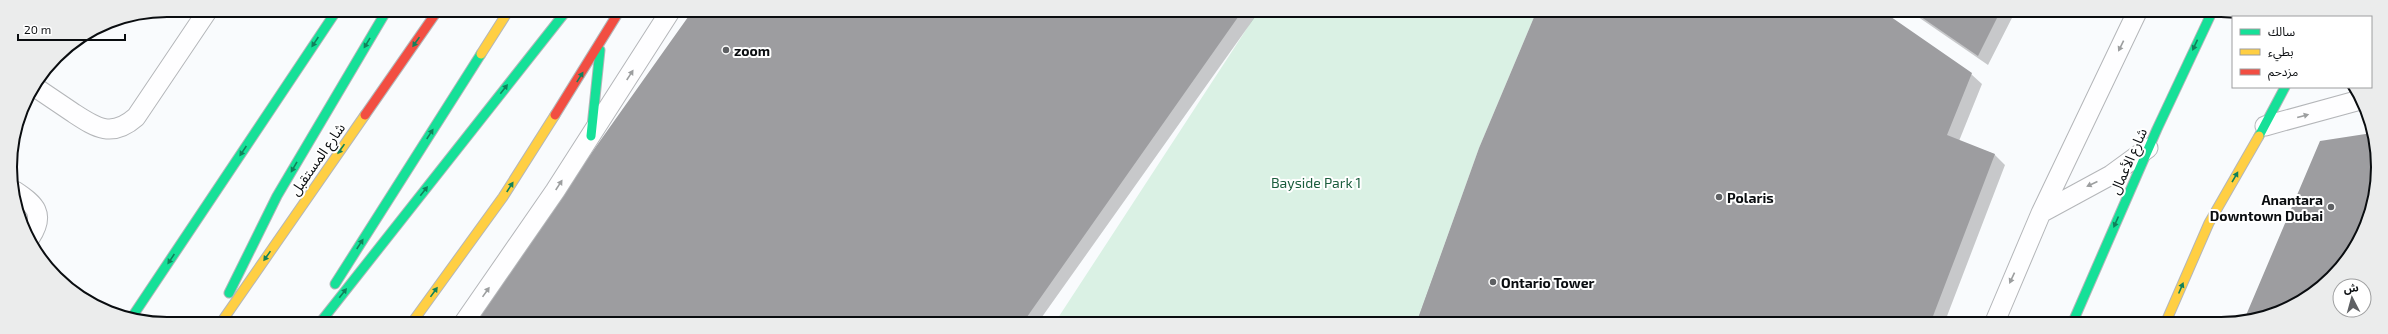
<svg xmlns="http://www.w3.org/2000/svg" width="2388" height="334" font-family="'Exo 2','Noto Sans Arabic',sans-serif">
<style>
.green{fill:#daf1e4}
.shadow{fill:#0003}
.building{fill:#9d9da0}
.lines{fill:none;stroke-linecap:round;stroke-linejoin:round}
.lane-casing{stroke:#b4b6b9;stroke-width:21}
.fast-casing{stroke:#b4b6b9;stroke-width:11}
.slow-casing{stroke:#b4b6b9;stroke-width:11}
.jam-casing{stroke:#b4b6b9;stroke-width:11}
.lane{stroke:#fefeff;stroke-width:19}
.fast{stroke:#16e098;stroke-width:9}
.slow{stroke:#ffcf43;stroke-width:9}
.jam{stroke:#f24e42;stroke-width:9}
.oneway{fill:#11815b}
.oneway2{fill:#9c9e9f}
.poi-dot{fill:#5e6063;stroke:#fff;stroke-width:1.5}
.labels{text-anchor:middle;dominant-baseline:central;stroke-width:4;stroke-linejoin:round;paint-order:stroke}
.poi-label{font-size:14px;font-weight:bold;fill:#0a0d10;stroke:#fff;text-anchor:start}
.street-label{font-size:14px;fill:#0a0d10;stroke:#fff}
.park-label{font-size:14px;fill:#1b5d3d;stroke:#fff}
.rim{fill:none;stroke:#0a0d10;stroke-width:2}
</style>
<rect width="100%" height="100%" fill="#f9fbfd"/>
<!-- green -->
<path class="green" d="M 1259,10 L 1537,10 L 1479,148 L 1416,324 L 1054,324 Z"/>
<!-- shadow -->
<path class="shadow" d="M 694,10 L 1260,10 L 1037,324 L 471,324 Z
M 1908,10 L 2016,10 L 1988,65 Z
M 1971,74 L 1982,84 L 1959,141 L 1994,154 L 2005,165 L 1944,324 L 1416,324 L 1480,148 Z
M 2321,142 L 2378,177 L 2362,236 L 2332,278 L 2290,308 L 2245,320 Z"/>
<!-- building -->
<path class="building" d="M 693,10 L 1243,10 L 1022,324 L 470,324 Z
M 1537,10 L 1881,10 L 1972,73 L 1947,135 L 1995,154 L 1930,324 L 1416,324 L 1479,148 Z
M 1911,10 L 2001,10 L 1978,56 Z
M 2372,133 L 2378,177 L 2362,236 L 2332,278 L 2290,308 L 2244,320 L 2320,141 Z"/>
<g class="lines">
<!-- lane casing -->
<g class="lane-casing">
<path id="lane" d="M 35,87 C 47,95 60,104 72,112 C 95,127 111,139 136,117 L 208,10
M 2265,126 L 2360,100
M 15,191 C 35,204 46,214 30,238
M 2041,213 L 2138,10
M 463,324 L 555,191 L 671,10
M 1994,324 L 2041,213 L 2111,175 L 2148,148"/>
</g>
<!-- fast casing -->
<g class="fast-casing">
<path id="fast" d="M 591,136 L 600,50
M 2259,136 L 2285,87
M 335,284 L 481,54
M 229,293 L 277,196 L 387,10
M 132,317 L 337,10
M 319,324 L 567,10
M 2072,324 L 2157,129 L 2213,10"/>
</g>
<!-- slow casing -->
<g class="slow-casing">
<path id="slow" d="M 481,54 L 509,10
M 220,324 L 365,115
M 411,324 L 503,197 L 555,115
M 2165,324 L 2209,223 L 2259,136"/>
</g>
<!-- jam casing -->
<g class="jam-casing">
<path id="jam" d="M 365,115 L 438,10
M 555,115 L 620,10"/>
</g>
<!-- lane -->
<use href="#lane" class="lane"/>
<!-- fast -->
<use href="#fast" class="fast"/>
<!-- slow -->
<use href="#slow" class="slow"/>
<!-- jam -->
<use href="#jam" class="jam"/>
</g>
<!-- one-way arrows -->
<defs><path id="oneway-solid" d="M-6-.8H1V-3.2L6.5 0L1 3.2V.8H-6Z"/></defs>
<g class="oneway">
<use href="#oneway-solid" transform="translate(315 42) rotate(124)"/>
<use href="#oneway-solid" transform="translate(416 42) rotate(125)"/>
<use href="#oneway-solid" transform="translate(367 43) rotate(121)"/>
<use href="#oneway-solid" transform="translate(2195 45) rotate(115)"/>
<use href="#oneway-solid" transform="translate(580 77) rotate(-58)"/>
<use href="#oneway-solid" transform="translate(504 89) rotate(-52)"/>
<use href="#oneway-solid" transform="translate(430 134) rotate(-57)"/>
<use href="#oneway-solid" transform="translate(341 149) rotate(125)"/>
<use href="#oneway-solid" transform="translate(243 151) rotate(124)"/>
<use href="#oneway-solid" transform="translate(294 167) rotate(120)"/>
<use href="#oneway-solid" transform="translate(2235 177) rotate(-60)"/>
<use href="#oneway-solid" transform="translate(510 187) rotate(-57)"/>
<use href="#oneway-solid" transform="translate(424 191) rotate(-52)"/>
<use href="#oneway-solid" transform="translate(2116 222) rotate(114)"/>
<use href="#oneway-solid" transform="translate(360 244) rotate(-57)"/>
<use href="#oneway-solid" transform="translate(267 256) rotate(125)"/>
<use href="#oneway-solid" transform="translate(171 259) rotate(124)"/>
<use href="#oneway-solid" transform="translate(2181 288) rotate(-67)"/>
<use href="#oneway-solid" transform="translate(434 292) rotate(-54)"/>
<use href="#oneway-solid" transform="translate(343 293) rotate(-52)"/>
</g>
<g class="oneway2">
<use href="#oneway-solid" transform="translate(2121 46) rotate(116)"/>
<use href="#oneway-solid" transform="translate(630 75) rotate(-57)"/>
<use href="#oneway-solid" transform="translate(2303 116) rotate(-15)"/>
<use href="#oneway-solid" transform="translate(2092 184) rotate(155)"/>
<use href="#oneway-solid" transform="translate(559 185) rotate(-57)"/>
<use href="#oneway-solid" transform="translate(2012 278) rotate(115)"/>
<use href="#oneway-solid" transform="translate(486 292) rotate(-55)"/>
</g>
<!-- markers -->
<g class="poi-dot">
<circle cx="726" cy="50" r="4"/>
<circle cx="1719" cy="197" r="4"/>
<circle cx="2331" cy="207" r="4"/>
<circle cx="1493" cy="282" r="4"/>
</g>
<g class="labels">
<!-- poi labels -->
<g class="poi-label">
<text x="734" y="50">zoom</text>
<text x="1727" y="197">Polaris</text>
<text x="2323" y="199" text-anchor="end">Anantara<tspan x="2323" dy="16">Downtown Dubai</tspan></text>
<text x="1501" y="282">Ontario Tower</text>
</g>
<!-- street labels -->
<g class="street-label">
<text transform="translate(317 159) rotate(-55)">شارع المستقبل</text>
<text transform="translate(2128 161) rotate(-66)">شارع الأعمال</text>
</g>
<!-- park labels -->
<g class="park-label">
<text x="1316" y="182">Bayside Park 1</text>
</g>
</g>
<!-- crop -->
<path d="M0 0H2388V334H0ZM167 17H2221A150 150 0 0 1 2371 167V167A150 150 0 0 1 2221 317H167A150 150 0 0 1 17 167V167A150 150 0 0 1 167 17Z" fill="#ebecec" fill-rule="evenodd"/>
<path class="rim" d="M167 17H2221A150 150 0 0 1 2371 167V167A150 150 0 0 1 2221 317H167A150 150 0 0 1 17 167V167A150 150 0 0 1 167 17Z"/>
<!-- legend -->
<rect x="2232" y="16" width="140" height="72" fill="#ffffff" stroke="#9d9e9f"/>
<rect x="2240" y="29" width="20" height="6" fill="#16e098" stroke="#9d9e9f"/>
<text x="2268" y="36" font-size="12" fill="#0a0d10">سالك</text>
<rect x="2240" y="49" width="20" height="6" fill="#ffcf43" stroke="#9d9e9f"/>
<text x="2268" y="56" font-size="12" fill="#0a0d10">بطيء</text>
<rect x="2240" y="69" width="20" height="6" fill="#f24e42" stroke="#9d9e9f"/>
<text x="2268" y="76" font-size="12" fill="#0a0d10">مزدحم</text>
<!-- north arrow -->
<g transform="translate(2352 298) rotate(354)"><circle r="19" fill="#ffffff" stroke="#9d9e9f"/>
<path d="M0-3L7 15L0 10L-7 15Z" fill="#5e6063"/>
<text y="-6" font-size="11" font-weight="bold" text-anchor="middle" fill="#0a0d10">ش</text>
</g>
<!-- scale -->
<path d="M18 34v6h107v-6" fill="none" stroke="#0a0d10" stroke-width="2"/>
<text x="24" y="34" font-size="12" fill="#0a0d10" stroke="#ffffff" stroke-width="3" paint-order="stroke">20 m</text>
</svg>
